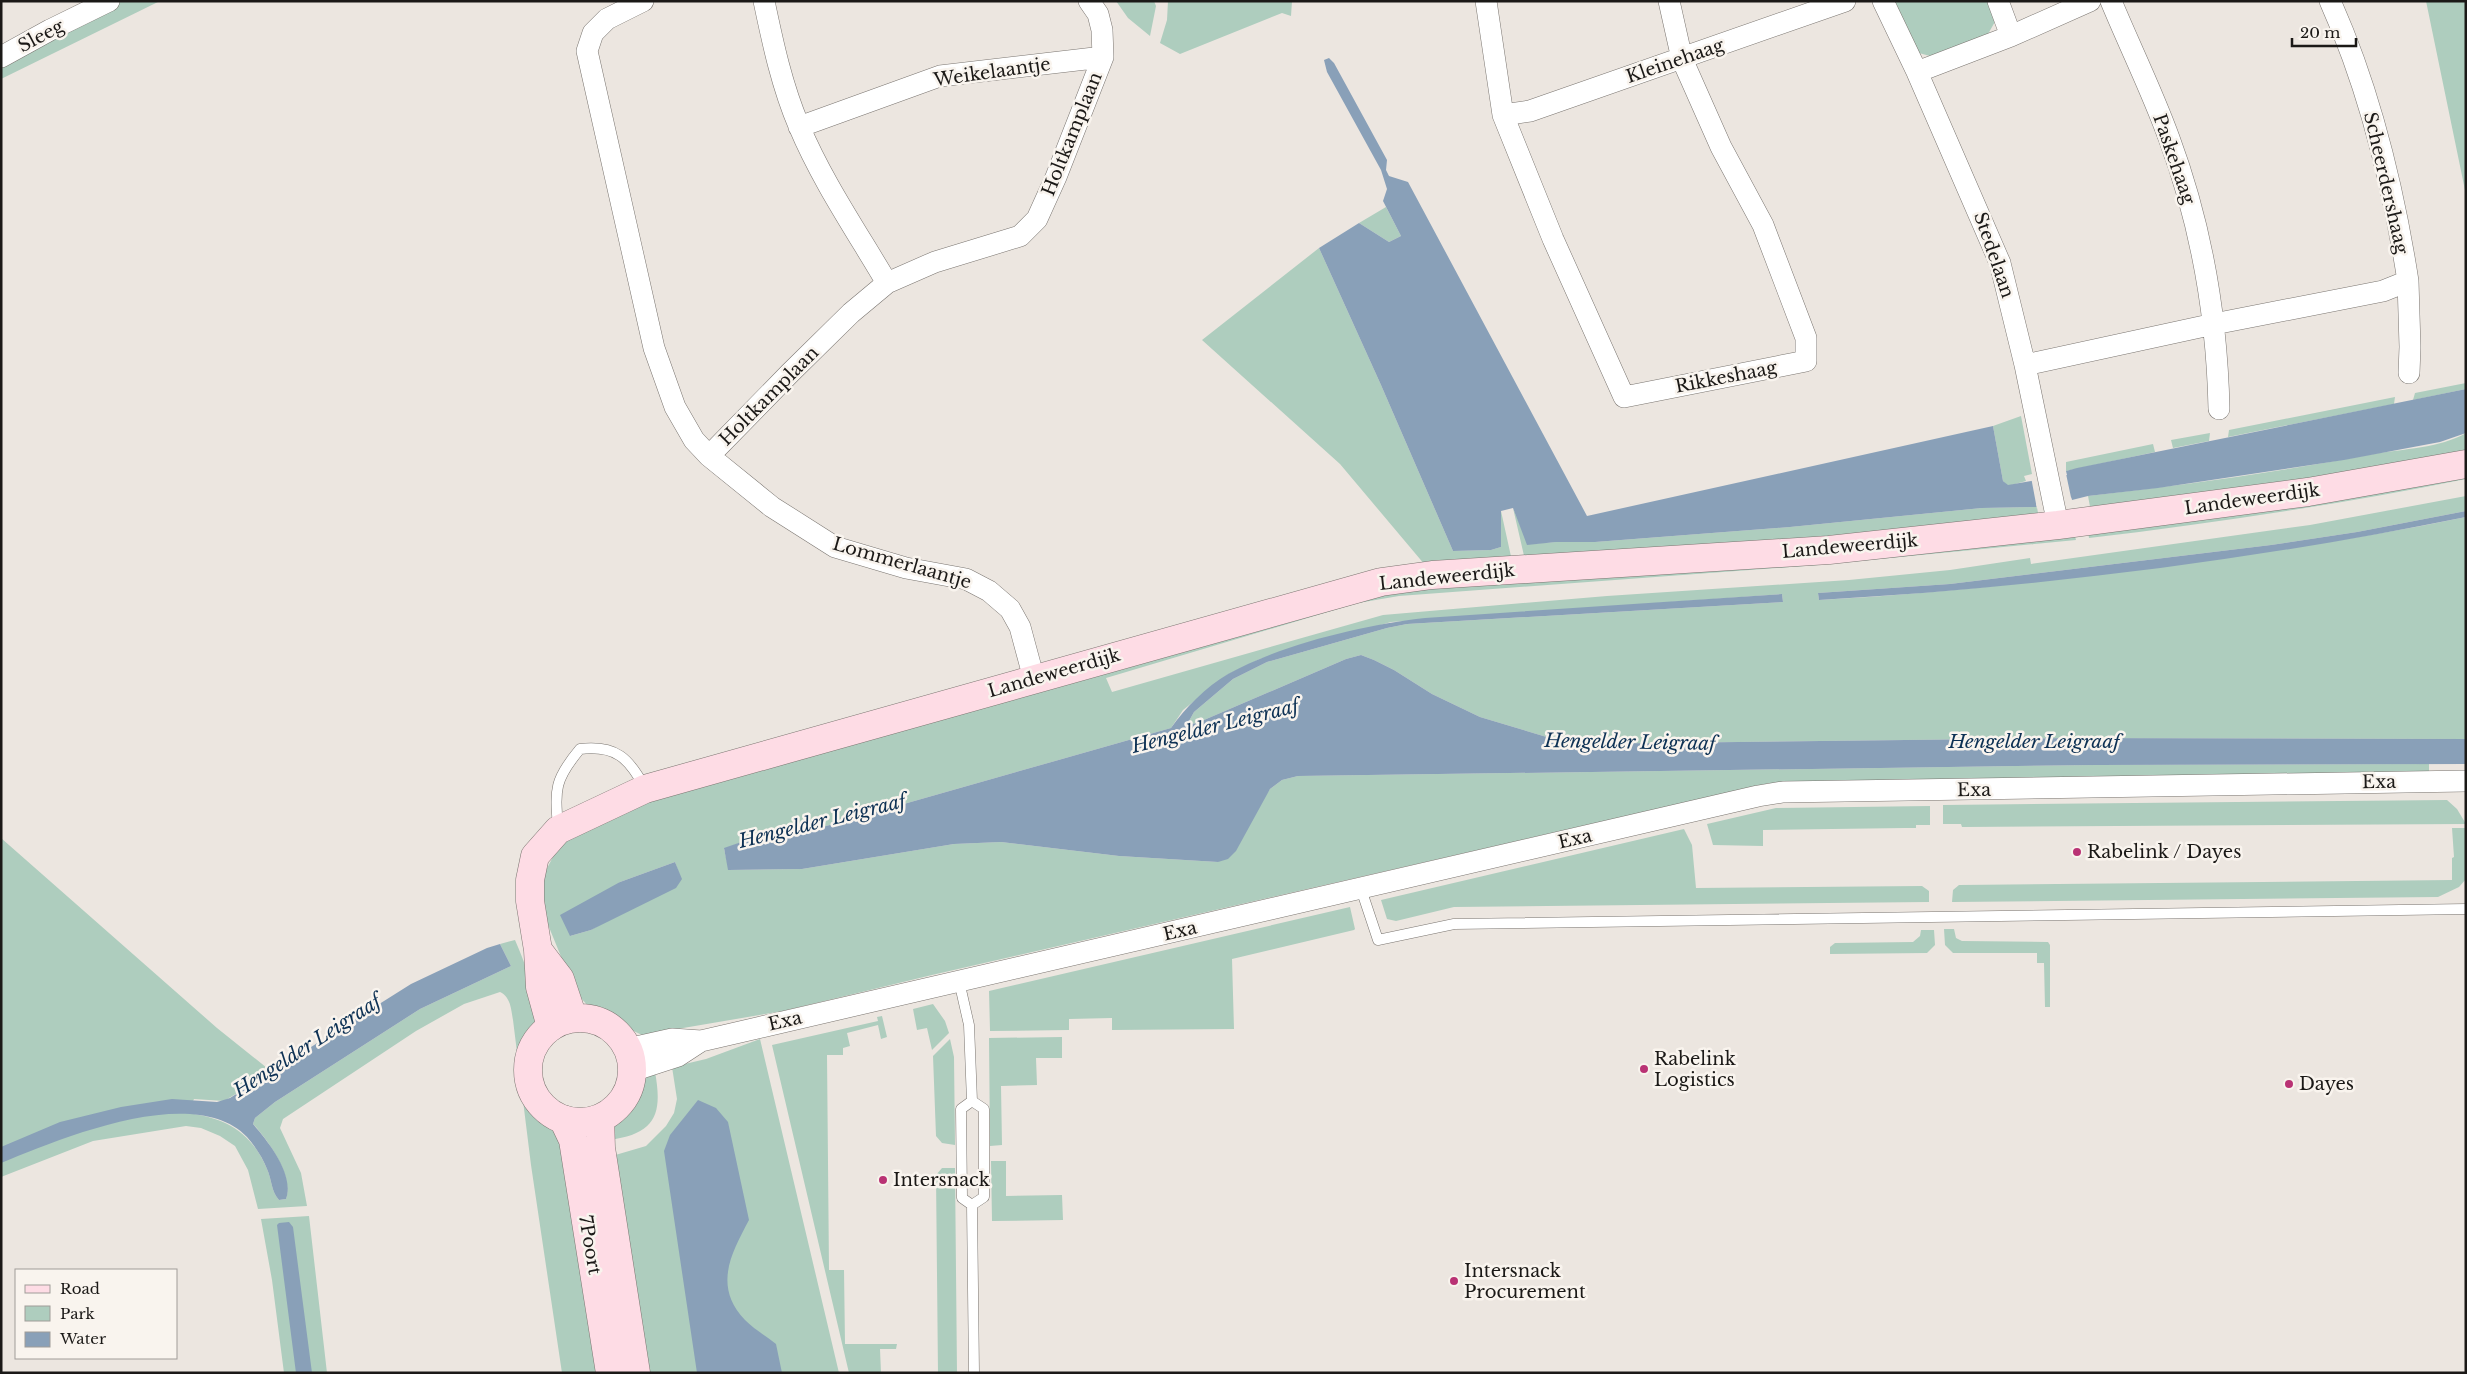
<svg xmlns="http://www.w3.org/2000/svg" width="2467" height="1374" font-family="'Libre Baskerville',serif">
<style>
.green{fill:#aecdbe;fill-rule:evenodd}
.water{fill:#89a0b8}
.pier{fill:#ece6e0}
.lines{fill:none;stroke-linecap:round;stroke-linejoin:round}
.lane-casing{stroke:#7a7570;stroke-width:11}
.street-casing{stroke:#7a7570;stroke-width:22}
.secondary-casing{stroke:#7a7570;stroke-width:29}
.lane{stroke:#fff;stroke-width:10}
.street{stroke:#fff;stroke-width:21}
.secondary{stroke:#fedce5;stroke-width:28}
.poi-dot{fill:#b93274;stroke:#f9f4ee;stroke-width:2}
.labels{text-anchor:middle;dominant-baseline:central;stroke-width:5;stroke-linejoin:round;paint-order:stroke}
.street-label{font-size:18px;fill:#1b1917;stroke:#f9f4ee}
.poi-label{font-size:18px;fill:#1b1917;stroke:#f9f4ee;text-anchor:start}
.water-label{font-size:19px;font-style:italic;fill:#0d3154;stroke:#f9f4ee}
</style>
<rect width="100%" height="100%" fill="#ece6e0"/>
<!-- green -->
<path class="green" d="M 118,1 L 160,1 L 1,79 L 1,60 Z
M 1116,1 L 1154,1 L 1156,6 L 1150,36 L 1128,18 Z
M 1168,1 L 1292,1 L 1291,16 L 1282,13 L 1180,54 L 1160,43 L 1167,20 Z
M 1894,1 L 1991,1 L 1996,20 L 1988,34 L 1930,56 L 1919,53 Z
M 2426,1 L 2466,1 L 2466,195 Z
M 1386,207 L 1401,236 L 1389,242 L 1359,223 Z
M 1319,248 L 1381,385 L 1453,551 L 1491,550 L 1501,547 L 1501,511 L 1512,561 L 1425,565 L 1340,464 L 1202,340 Z
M 2466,383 L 2466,389 L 2413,400 L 2415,393 Z
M 2395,397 L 2394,404 L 2228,437 L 2229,430 Z
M 2021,416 L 2032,474 L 2024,476 L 2026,481 L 2008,486 L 2003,481 L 1993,426 Z
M 2210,433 L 2209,441 L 2173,448 L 2171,440 Z
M 2466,433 L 2466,452 L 2394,467 L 2091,512 L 2088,496 C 2183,485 2279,472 2373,454 C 2403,449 2440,448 2466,433 Z
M 2153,444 L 2155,452 L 2066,471 L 2066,462 Z
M 2466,472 L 2466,479 C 2341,504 2216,523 2089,538 L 2088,531 Z
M 2466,496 L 2466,511 L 2357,532 L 2271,545 L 1950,584 L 1818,593 L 1819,600 C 1934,594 2048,581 2162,566 C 2264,552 2365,538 2466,517 L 2466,739 L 2070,738 L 1570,744 L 1480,717 L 1432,694 L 1394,670 L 1374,660 L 1361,655 L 1346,659 L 1197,723 L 1191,724 L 1189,721 L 1194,712 L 1233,679 L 1267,662 L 1387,628 L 1407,624 L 1783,602 L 1782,594 L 1391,622 L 1260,659 L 1227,675 L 1183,710 L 1171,728 L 830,825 L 783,836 L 747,840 L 724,849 L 729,870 L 802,869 L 954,844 L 1001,842 L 1119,856 L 1218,862 L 1270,789 L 1282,780 L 1298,776 L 2095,765 L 2429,764 L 2429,775 L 1770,783 L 932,975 L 783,1011 L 642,1035 L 594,1012 L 576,993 L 544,915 L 542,878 L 555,853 L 568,838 L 660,796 L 1408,586 L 2074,533 L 2076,540 L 1818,565 L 1399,596 L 1358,603 L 1106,678 L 1112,692 L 1383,615 L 1607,596 L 1849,580 L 1950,570 L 2030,558 L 2031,564 L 2310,525 ZM 675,862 L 680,876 L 591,930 L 570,936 L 620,882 Z
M 2037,507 L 2038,513 L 2033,515 L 2033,520 L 1525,560 L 1513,508 L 1528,544 L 1556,542 L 1595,542 L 1790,527 L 1982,508 Z
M 2447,800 L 2457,809 L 2466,824 L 1962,827 L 1961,824 L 1943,824 L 1943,805 Z
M 1930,806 L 1930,825 L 1916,825 L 1916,828 L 1905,828 L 1763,830 L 1763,846 L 1713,845 L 1707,824 L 1776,808 Z
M 2452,828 L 2466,828 L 2466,879 L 2459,887 L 2438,897 L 1952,902 L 1953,890 L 1959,885 L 2452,880 L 2452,858 L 2454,857 Z
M 1684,829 L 1692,845 L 1696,888 L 1922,886 L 1929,891 L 1929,902 L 1454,907 L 1396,921 L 1387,919 L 1381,900 Z
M 1,838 L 217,1028 L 272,1072 L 224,1101 L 194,1099 L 187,1113 C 225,1118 251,1131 267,1169 C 272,1180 271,1191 279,1200 L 286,1199 C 294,1176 268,1140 253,1124 L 255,1118 L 275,1102 L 420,1009 L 511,966 L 500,944 L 515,940 C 526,966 537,993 536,1022 C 536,1048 511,1059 525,1092 C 533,1110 551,1120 562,1136 L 604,1373 L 562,1373 L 531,1165 L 513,1020 C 511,1010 511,997 500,992 L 464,1004 L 416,1031 L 283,1119 L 280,1128 L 301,1173 L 307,1206 L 258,1209 L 248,1170 L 235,1146 L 220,1136 L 201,1128 L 186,1126 L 93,1141 L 1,1177 Z
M 1350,907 L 1355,929 L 1354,930 L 1232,959 L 1234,1029 L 1112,1030 L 1112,1018 L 1069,1019 L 1069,1030 L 990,1031 L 989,991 Z
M 1944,929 L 1954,929 L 1956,938 L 1962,941 L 2048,942 L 2050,945 L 2050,1007 L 2045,1007 L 2044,963 L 2037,963 L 2037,953 L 1953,953 L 1945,945 Z
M 1921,930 L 1934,930 L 1935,945 L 1927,953 L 1830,954 L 1830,947 L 1835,943 L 1913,942 L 1920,936 Z
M 933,1004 L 945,1021 L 949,1033 L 932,1050 L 927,1028 L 917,1030 L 913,1009 Z
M 882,1016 L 887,1037 L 881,1039 L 878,1025 L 847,1033 L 850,1046 L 843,1048 L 843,1055 L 827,1055 L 829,1270 L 844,1270 L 845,1344 L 897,1344 L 896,1349 L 880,1349 L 881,1373 L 849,1373 L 772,1045 L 878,1021 L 877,1017 Z
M 1062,1037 L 1062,1058 L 1036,1058 L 1037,1085 L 1001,1086 L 1002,1145 L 990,1146 L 989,1038 Z
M 760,1039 L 839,1373 L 643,1373 L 612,1156 L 646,1146 L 666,1126 L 674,1113 L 677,1099 L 672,1067 L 706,1059 Z
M 950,1039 L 954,1057 L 955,1145 L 942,1143 L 936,1136 L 933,1056 Z
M 655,1072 C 663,1115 655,1134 609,1140 C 611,1118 635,1082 655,1072 Z
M 991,1161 L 1006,1161 L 1006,1196 L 1062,1195 L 1063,1220 L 992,1221 Z
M 942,1168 L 955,1168 L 957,1373 L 938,1373 L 936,1175 Z
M 309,1216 L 327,1373 L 284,1373 L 272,1280 L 261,1219 Z"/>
<!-- water -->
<path class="water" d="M 1329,58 L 1334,63 L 1387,160 L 1386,170 L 1389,176 L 1408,182 L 1587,516 L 1993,426 L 2003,481 L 2008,485 L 2067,475 L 2066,471 L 2077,468 L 2466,389 L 2466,433 L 2440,442 L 2344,460 L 2158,488 L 2088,496 L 2072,500 L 2071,497 L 2036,504 L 2037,507 L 1982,508 L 1790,527 L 1595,542 L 1556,542 L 1527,545 L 1513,508 L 1501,511 L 1501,547 L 1491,550 L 1453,551 L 1381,385 L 1319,248 L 1359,223 L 1389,242 L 1401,236 L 1383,201 L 1387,189 L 1381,170 L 1327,72 L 1324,60 Z
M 2466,511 L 2466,517 C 2255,560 2034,588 1819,600 L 1818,593 L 1950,584 L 2271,545 L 2357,532 Z
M 1782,594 L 1783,602 L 1407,624 L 1387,628 L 1267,662 L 1233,679 L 1194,712 L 1189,721 L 1191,724 L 1197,723 L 1346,659 L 1361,655 L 1374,660 L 1394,670 L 1432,694 L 1480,717 L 1570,744 L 2070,738 L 2466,739 L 2466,764 L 2095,765 L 1298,776 L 1282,780 L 1270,789 L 1236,851 L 1228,859 L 1218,862 L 1119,856 L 1001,842 L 954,844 L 802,869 L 728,870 L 724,848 L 747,840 L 783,836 L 830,825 L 1171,728 C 1185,708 1206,687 1228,674 C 1282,644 1364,625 1425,618 Z
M 675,862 L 682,879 L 676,888 L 591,930 L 570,936 L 560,915 L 620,882 Z
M 500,944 L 511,966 L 420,1009 L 275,1102 L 255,1118 L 253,1124 C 268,1141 295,1175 286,1199 L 279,1200 C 271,1191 272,1180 267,1169 C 263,1158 255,1146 247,1137 C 194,1082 60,1139 1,1163 L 1,1147 L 60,1122 L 121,1107 L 172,1099 L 217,1102 L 230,1098 L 411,984 L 487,948 Z
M 698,1100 L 716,1108 L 728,1122 L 749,1220 C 731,1254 713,1286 745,1320 C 754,1329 766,1336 776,1344 L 782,1373 L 697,1373 L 664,1151 L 670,1135 Z
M 289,1222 L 293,1227 L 312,1373 L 296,1373 L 277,1225 L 279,1223 Z"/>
<!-- pier -->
<path class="pier" d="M 2065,469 L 2072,502 L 2069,500 L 2039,506 L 2037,509 L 2031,477 L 2033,480 L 2064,473 Z"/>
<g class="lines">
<!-- lane casing -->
<g class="lane-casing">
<path id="lane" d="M 558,828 C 555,789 554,780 580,749 C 616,745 629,758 645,788
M 1361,889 L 1378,940 L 1454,924 L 2466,909
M 959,981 L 969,1025 L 972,1101
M 972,1101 L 984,1109 L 984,1197 L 972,1205
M 972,1101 L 961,1109 L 962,1198 L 972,1205
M 972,1205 L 974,1373"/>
</g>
<!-- street casing -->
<g class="street-casing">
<path id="street" d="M 643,1 L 607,19 L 593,33 L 587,51 L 654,348 L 675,407 L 694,440 L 709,456 L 772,507 L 835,547 L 906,568 L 966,579 L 989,591 L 1010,609 L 1020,627 L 1034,679
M 764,1 C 773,44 782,86 799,126 C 822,181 857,232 887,283
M 1486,1 L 1503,115 L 1553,239 L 1624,397 L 1806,361 L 1806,338 L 1763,225 L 1721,147 L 1682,59 L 1669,1
M 1883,1 L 1917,72 L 2000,263 L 2025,365 L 2058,525
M 1998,1 L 2011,36
M 2111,1 C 2130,47 2152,91 2169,138 C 2201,224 2217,317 2219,409
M 1,57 L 50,30 L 109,1
M 1917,72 L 2011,36 L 2090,1
M 1503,115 L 1530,111 L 1845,1
M 799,127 L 940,76 L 1103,57
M 2408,281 L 2410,347 L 2409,373
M 2025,365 L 2214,324 L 2383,291 L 2408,281 C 2393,185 2370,90 2330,1
M 709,456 L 790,373 L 851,313 L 887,283 L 935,262 L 1020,236 L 1037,219 L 1056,177 L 1103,57 L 1102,30 L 1098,14 L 1089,1
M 627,1049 L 672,1039 L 701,1041 L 1758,796 L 1783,792 L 2466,781
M 632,1071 L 678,1056 L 701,1041"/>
</g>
<!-- secondary casing -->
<g class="secondary-casing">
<path id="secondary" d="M 538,950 L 560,979 L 573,1018
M528 1070a52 52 0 1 1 104 0a52 52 0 1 1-104 0Z
M 551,1027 L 540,987 L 538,950 L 530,901 L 530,880 L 535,856 L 558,830 L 645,789 L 1381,582 L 1432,575 L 1829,550 L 2058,525 L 2308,492 L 2466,464
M 600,1118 L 601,1148 L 636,1373
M 563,1119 L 573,1140 L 610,1373"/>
</g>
<!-- lane -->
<use href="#lane" class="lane"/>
<!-- street -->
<use href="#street" class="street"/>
<!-- secondary -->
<use href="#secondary" class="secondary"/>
</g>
<!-- markers -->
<g class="poi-dot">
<circle cx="2077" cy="852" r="5"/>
<circle cx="1644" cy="1069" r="5"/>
<circle cx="2289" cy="1084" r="5"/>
<circle cx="883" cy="1180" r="5"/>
<circle cx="1454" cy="1281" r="5"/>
</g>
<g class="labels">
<!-- street labels -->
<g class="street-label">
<text transform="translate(41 36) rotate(-28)">Sleeg</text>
<text transform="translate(1675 61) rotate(-19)">Kleinehaag</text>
<text transform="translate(992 72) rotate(-8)">Weikelaantje</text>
<text transform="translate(1072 134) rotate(-68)">Holtkamplaan</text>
<text transform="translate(2174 159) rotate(71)">Paskehaag</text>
<text transform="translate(2386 183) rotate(77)">Scheerdershaag</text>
<text transform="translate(1994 255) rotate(71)">Stedelaan</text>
<text transform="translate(1726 377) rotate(-11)">Rikkeshaag</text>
<text transform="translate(769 396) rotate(-45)">Holtkamplaan</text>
<text transform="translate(2252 499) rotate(-8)">Landeweerdijk</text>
<text transform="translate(1850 546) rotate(-5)">Landeweerdijk</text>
<text transform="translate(902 563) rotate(16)">Lommerlaantje</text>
<text transform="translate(1447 577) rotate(-6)">Landeweerdijk</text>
<text transform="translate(1054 673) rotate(-16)">Landeweerdijk</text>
<text transform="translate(2379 782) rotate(-1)">Exa</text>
<text transform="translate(1974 790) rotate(-1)">Exa</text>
<text transform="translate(1575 839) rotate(-13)">Exa</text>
<text transform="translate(1180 931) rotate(-13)">Exa</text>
<text transform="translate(785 1021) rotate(-13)">Exa</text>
<text transform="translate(590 1245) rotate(80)">7Poort</text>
</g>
<!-- poi labels -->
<g class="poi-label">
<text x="2087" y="852">Rabelink / Dayes</text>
<text x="1654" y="1059">Rabelink<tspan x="1654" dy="21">Logistics</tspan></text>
<text x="2299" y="1084">Dayes</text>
<text x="893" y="1180">Intersnack</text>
<text x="1464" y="1271">Intersnack<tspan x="1464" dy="21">Procurement</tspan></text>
</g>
<!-- water labels -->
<g class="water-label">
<text transform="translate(1215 726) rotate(-14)">Hengelder Leigraaf</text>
<text x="2034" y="741">Hengelder Leigraaf</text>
<text transform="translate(1630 742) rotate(1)">Hengelder Leigraaf</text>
<text transform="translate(822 821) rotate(-14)">Hengelder Leigraaf</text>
<text transform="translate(307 1046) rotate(-33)">Hengelder Leigraaf</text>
</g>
</g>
<!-- border -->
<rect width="2467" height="1374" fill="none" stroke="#1b1917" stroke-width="5"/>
<!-- legend -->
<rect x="15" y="1269" width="162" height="90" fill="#f9f4ee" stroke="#a09c98"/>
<rect x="25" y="1285" width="25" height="8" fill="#fedce5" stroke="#a09c98"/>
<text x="60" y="1294" font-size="15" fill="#1b1917">Road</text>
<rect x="25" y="1306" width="25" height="15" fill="#aecdbe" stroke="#a09c98"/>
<text x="60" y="1319" font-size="15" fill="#1b1917">Park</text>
<rect x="25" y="1332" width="25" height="15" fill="#89a0b8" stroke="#a09c98"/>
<text x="60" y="1344" font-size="15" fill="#1b1917">Water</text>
<!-- scale -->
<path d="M2292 38v8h64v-8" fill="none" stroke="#1b1917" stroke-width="2.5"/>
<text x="2300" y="38" font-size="15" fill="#1b1917" stroke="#f9f4ee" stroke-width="4" paint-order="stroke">20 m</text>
</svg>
